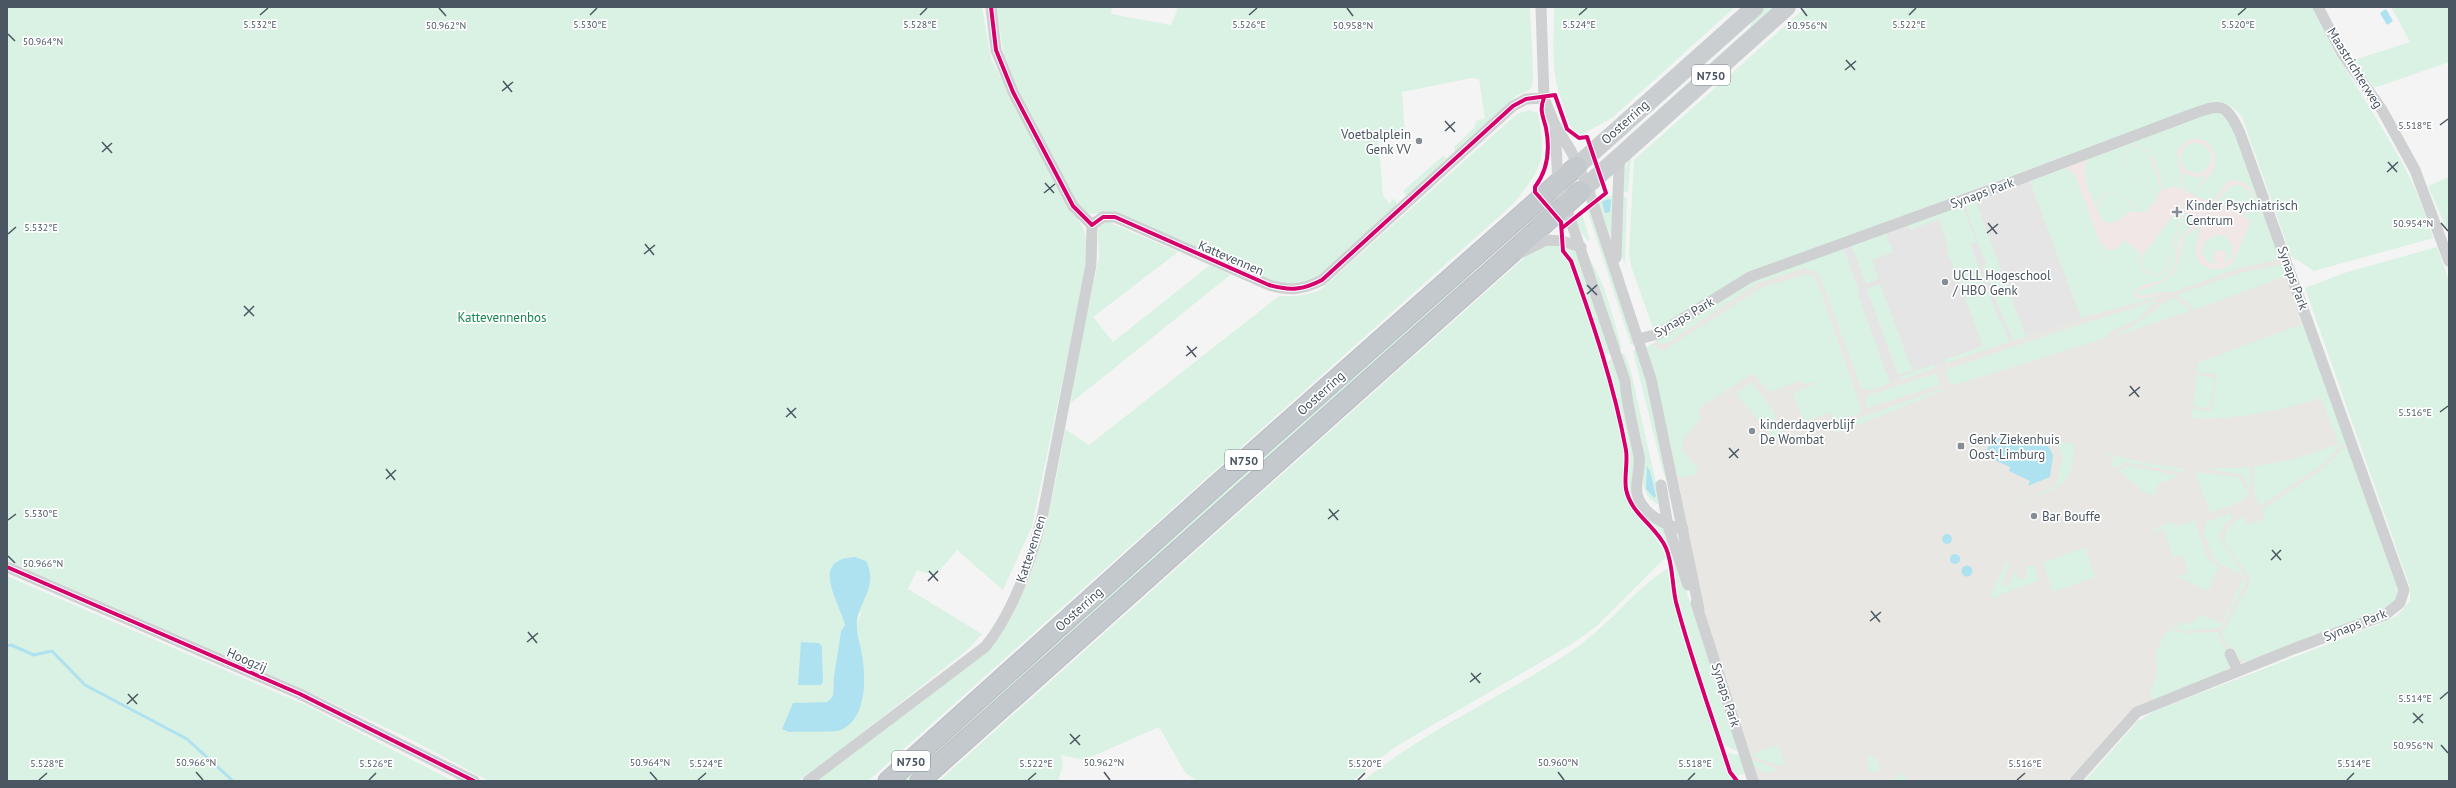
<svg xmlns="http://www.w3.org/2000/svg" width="2456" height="788" font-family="'PT Sans',sans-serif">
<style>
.commercial{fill:#e8e7e3}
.education{fill:#e6e5e6}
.medical{fill:#f1e7e6}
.green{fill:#d9f2e3;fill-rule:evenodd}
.water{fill:#aee2f0}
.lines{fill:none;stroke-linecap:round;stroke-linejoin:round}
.stream{stroke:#aee2f0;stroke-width:3}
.trunk-casing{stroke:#b9bec3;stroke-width:21}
.minor{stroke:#ced0d2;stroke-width:11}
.primary{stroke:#caced1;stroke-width:18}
.trunk{stroke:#c4c9cd;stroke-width:19}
.cycleway-casing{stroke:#fff;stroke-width:6}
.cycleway{stroke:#d6006c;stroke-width:4}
.ticks{fill:none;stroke:#4a5661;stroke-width:1.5}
.poi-dot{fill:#868d94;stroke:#fff;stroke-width:1.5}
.labels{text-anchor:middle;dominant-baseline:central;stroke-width:3.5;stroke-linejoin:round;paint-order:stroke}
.shield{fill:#fff;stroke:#808990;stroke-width:1}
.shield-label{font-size:12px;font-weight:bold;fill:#4a5661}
.street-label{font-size:13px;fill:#4a5661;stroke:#fff}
.poi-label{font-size:13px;fill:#4a5661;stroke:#fff;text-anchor:start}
.park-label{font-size:13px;fill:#17864f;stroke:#fff}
.ticks-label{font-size:10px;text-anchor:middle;fill:#4a5661;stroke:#fff;stroke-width:3.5;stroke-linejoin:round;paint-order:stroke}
</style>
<rect width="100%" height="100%" fill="#f4f4f4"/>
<!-- commercial -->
<path class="commercial" d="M 2228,121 L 2352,452 L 2253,658 L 2132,710 L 2067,781 L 1757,781 L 1704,610 L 1693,563 L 1677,474 L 1647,347 L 1750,281 Z"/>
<!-- education -->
<path class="education" d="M 2029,179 L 2081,318 L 1869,389 L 1814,258 Z"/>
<!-- medical -->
<path class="medical" d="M 2210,113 L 2228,121 L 2283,258 L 2236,268 L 2123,307 L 2103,249 L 2062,167 Z"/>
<!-- green -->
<path class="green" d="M 7,7 L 982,7 L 991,59 L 1071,211 C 1088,230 1087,239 1087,264 L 1032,526 L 1003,590 L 957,550 L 935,576 L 917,570 L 908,589 L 982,634 L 966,651 L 839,751 L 798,781 L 489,781 L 412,740 L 307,691 L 7,561 ZM 833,597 L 861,613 L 856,627 L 862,657 L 863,700 L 855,717 L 782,729 L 793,703 L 827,702 L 833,696 L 834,676 L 841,631 L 845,625 L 837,600 ZM 801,642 L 819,643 L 822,646 L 823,682 L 821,685 Z
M 996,7 L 1112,7 L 1111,14 L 1171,25 L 1178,7 L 1530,7 C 1530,21 1535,78 1532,86 C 1529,92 1522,93 1516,96 L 1458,151 L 1455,151 L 1454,147 L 1474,128 L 1476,121 L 1485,118 L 1479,79 L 1472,78 L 1402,92 L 1405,134 L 1380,135 L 1378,139 L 1383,195 L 1389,204 L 1395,198 L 1397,206 C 1376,224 1324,280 1299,285 C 1288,287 1273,280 1263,278 L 1108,212 L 1091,214 L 1079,208 L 1019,92 L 1005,60 Z
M 1554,7 L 1735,7 L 1612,118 L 1581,135 C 1567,128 1568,119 1563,105 C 1550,73 1554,41 1554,7 Z
M 1765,7 L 1779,7 L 1628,142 L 1625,139 L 1749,28 L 1756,15 Z
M 1806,7 L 2312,7 C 2322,27 2332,47 2344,66 C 2377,122 2416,174 2433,238 L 2314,271 L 2291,256 L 2242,117 C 2233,105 2226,102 2211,102 L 1749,273 L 1654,331 L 1631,266 L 1629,253 L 1634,160 Z
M 2391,7 L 2449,7 L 2449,62 L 2374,88 L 2354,60 L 2410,42 Z
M 1529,110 L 1538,113 C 1547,161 1542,168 1513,204 L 868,781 L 817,781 L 984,654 C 1034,606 1054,496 1065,429 L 1089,445 L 1279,296 L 1298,296 L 1319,291 L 1517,114 Z
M 2215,110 L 2230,118 L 2283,259 L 2236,269 L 2172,293 L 2168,291 L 2139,296 L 2137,292 L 2139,291 C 2181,276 2174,276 2185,235 L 2200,226 C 2199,234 2196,245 2196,254 C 2197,271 2223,274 2232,263 C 2237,256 2247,229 2251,220 L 2242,216 C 2266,206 2251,175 2228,181 L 2211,202 L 2193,195 C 2199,187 2210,177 2214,168 C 2222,142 2192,126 2177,152 L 2183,190 L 2174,186 L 2163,190 C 2159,178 2157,161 2149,152 C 2135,135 2118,152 2125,169 L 2158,196 L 2145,213 C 2130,202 2104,176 2096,208 C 2090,191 2080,176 2088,158 Z
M2181 158a15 15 0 1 1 30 0a15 15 0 1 1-30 0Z
M 2133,146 L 2141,146 L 2149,153 L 2161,190 L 2158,195 L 2126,170 C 2122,160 2124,153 2133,146 Z
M 1443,156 L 1447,158 L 1408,196 L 1405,194 L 1404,190 Z
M 1631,157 L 1628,192 L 1622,191 L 1624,168 Z
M 2062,167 L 2075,175 L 2110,270 L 2102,244 L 2110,251 L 2116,250 L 2124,240 L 2141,254 L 2139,257 L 2141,269 C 2152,276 2157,278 2168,270 L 2183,213 L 2194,217 L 2193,226 C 2169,240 2183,262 2168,276 C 2158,286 2140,280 2134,294 L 2138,299 L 2158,297 L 2081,318 L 2029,179 Z
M 2185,173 L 2195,178 L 2203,176 L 2205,178 L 2193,194 L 2186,191 L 2182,174 Z
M 2449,177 L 2449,229 L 2446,227 L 2428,186 Z
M 2232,185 L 2240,185 L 2251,192 C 2260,221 2231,210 2217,204 L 2216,201 Z
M 2108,193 L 2118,194 L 2144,213 L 2132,211 C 2118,218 2106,236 2097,208 L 2102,197 Z
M 1604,196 L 1615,196 L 1612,241 L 1598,201 Z
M 1622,196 L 1627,197 L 1625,264 L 1620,252 Z
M 1975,199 L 2026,337 L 2013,341 L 1982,266 L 1986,264 L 1964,203 Z
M 1962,204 L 1976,242 L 1970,244 L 1999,321 L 2001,320 L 2009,342 L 1946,363 L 1945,360 L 1983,346 L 1947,250 L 1949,249 L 1939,219 L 1910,230 L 1908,223 Z
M 1590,207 L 1636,344 L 1631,345 L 1587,210 Z
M 1582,214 L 1590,240 L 1588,241 L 1581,232 L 1576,220 Z
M 2176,214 L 2181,214 L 2167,269 C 2157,277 2152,275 2142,268 L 2141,258 L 2172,217 Z
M 1108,222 L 1178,252 L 1093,317 L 1113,342 L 1210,265 L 1230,275 L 1071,403 L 1074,373 L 1099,258 L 1098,229 L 1102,223 Z
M 1885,231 L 1893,252 L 1872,260 L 1878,279 L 1866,284 L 1851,244 Z
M 2215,235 L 2225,236 L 2233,246 L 2232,257 L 2223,264 L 2227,255 L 2222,250 L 2218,250 L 2213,255 L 2214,262 L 2218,265 L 2208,262 L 2202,253 L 2204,242 Z
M 1505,237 L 1509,239 L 1471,274 L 1456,293 L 911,781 L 898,781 Z
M 1545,245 L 1558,245 L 1569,261 L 1610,388 L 1624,450 L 1624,491 L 1629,505 L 1653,532 L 1666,557 L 1598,625 L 1572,644 L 1395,747 L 1352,781 L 1198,781 L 1186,774 L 1159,727 L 1084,760 L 1061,755 L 1063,765 L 1058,781 L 939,781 L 1534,249 Z
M 1564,246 L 1575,252 L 1581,259 L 1613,352 L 1605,355 L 1573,260 Z
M 1843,247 L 1859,291 L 1857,292 L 1890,383 L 1868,391 L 1861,387 L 1820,276 L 1816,272 L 1804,268 L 1756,284 L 1667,343 L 1661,344 L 1656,340 L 1750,281 Z
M 2437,247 L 2449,280 L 2449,781 L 2085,781 L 2138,721 L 2154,711 L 2380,624 L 2398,615 L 2410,601 L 2410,587 L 2305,288 L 2344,273 Z
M 1588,257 C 1606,283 1613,318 1622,348 L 1618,350 Z
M 2285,264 L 2286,276 L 2193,310 L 2190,304 L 2177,295 L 2236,274 Z
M 1806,274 L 1814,277 L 1818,284 L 1862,411 L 1860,413 L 1834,422 L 1831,412 L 1804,422 L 1793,393 L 1821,381 L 1806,384 L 1799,381 L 1769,392 L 1753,373 L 1703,405 L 1698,411 L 1701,419 L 1684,438 L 1682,449 L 1698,469 L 1696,475 L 1682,477 L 1677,474 L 1647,347 L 1651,344 L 1663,351 L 1759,289 Z
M 1880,284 L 1912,370 L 1898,375 L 1867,289 Z
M 2173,297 L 2187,307 L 2189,311 L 2119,335 L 2118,333 L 2133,326 Z
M 2158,300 L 2136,320 L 2108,333 L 2109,337 L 1955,385 L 1948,382 L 1946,370 L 2039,338 Z
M 2305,323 L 2349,444 L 2341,446 L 2320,467 L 2260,506 L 2254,493 L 2254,466 L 2295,459 L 2339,444 L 2321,398 C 2278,411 2237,420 2191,418 L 2192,409 L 2212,411 L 2216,374 L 2197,372 L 2198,363 Z
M 1638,349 L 1642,362 L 1667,481 L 1663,472 L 1633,351 Z
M 1624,353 L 1631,372 L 1661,505 C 1635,498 1645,465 1643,446 L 1620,355 Z
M 1615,357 L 1635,460 L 1632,486 L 1662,526 L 1671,545 L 1668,546 L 1637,508 L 1632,498 L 1627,478 L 1630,454 L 1607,362 Z
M 1934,364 L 1935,368 L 1901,380 L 1900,377 Z
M 1936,373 L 1940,385 L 1867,408 L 1865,401 L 1869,395 Z
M 2197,375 L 2214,378 L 2210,408 L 2193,406 Z
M 1751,382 L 1772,408 L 1783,437 L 1775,439 L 1736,394 Z
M 1941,389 L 1942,391 L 1838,433 L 1836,426 Z
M 2055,441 L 2074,444 C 2073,489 2059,487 2021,501 L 2056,486 L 2063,457 Z
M 2350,447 L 2399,585 L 2396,601 L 2388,609 L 2252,663 C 2233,660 2228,647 2221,631 L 2224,630 L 2249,585 L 2250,578 C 2235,550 2206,539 2243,516 L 2246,525 L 2265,519 L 2262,510 L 2320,471 L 2343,449 Z
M 2105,453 L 2145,463 L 2186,469 L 2179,472 L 2125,462 L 2117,468 L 2111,465 L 2114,457 Z
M 2126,466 L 2131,466 L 2178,476 L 2158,484 L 2153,496 L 2143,491 L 2119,471 Z
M 2250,467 L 2251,490 L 2242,474 L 2203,469 Z
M 2195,472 L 2239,477 L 2249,494 L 2244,500 L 2210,513 Z
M 2230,513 L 2232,518 L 2224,525 L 2219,537 L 2245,576 L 2215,561 L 2204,535 L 2206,522 Z
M 2194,520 L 2208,559 L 2219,567 L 2208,591 L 2178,577 L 2189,573 L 2182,555 L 2174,558 L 2163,529 L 2155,532 L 2153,530 L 2172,522 L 2175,527 Z
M 2085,548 L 2095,577 L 2053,592 L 2043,562 Z
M 1673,550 L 1738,751 L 1723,745 C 1704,684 1676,615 1670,553 Z
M 2006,562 L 2010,564 L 2001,585 L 2008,586 L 2015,571 L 2018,578 L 2025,580 L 2027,567 L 2033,565 L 2039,580 L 1999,595 L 1997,599 L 1990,596 Z
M 1667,569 L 1675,606 L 1728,774 L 1733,781 L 1363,781 C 1429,727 1510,694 1580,645 C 1611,622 1634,590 1667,569 Z
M 7,576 L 308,706 L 453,781 L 12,781 L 7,779 Z
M 2244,577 L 2245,585 L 2221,628 L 2185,631 L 2168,628 L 2168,626 L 2177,628 L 2179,622 L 2189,624 L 2202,615 L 2222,624 Z
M 2167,630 L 2187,633 L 2218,632 L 2228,655 L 2228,668 L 2221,674 L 2153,700 L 2150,693 L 2157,674 L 2156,653 Z
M 1778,745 L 1785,765 L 1782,766 L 1756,758 L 1753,754 Z
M 1726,752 L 1739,755 L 1746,773 L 1737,776 L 1732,770 Z
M 1870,755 L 1876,758 L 1880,769 L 1871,773 L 1867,760 Z
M 1751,759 L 1779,770 C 1766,774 1757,773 1751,759 Z
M 1904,774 L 1907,781 L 1886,781 Z"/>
<!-- water -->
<path class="water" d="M 2386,9 L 2393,21 L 2387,25 L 2380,13 Z
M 1608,199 L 1611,200 L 1610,212 L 1605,213 L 1602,202 Z
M 1989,438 L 2033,439 L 2030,444 L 2048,446 L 2053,455 L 2050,477 L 2028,486 L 2030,481 L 2009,471 L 2010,467 L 1990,458 L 1989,461 L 1983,458 L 1990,443 Z
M 1647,466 L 1650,471 L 1656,496 L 1654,498 L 1646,489 Z
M1942 539a5 5 0 1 1 10 0a5 5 0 1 1-10 0Z
M1950 559a5 5 0 1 1 10 0a5 5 0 1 1-10 0Z
M 855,557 L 866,561 C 880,589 855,603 857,628 C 857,637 861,646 862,655 C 866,679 867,718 841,730 C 833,733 799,731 789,732 L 782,729 L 793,703 L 827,702 L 833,696 L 834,676 L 841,631 L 845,625 C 839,601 809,559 855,557 Z
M1961.5 571a5.5 5.5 0 1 1 11 0a5.5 5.5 0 1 1-11 0Z
M 801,642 L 819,643 L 822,646 L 823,682 L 821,685 L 798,685 Z"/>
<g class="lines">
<!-- stream -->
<path class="stream" d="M 7,646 L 11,645 L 34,655 L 52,651 L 85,685 L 187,739 L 233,781"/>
<!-- trunk casing -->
<g class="trunk-casing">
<path id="trunk" d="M 888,781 L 1219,483 L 1577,166
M 920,781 L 1581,191"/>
</g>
<!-- minor -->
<path class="minor" d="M 1541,7 L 1544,98 L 1555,125 L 1571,151 L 1587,185 L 1651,379 L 1699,609
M 2318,7 L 2342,53 L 2382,110 L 2415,170 L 2449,261
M 1555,126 L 1558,183 L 1625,381 C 1627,407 1634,431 1639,456 C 1641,468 1635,481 1637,493 C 1641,513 1665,526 1683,529
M 1092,225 L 1103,217 L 1115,217 L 1269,285 C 1290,291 1303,290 1322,280 L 1513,106 L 1526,99 L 1544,98
M 1520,253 L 1546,240 L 1562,241 L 1581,247
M 1616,258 L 1619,165 L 1622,156
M 1638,339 L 1658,334 L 1750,277 L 2012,182 L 2190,115 C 2221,104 2225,101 2240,133 L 2404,590 L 2400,603 L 2385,615 L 2293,649 L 2137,712 L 2075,781
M 1661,485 L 1668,526 L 1688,585
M 7,567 L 300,694 L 474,781
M 1696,603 L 1753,781
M 2230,654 L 2238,671
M 808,781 L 985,647 C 1015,610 1032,558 1043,513 L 1091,265 L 1092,225 L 1073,206 L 1013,92 L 996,50 L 991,7"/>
<!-- primary -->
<path class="primary" d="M 1577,166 L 1755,7
M 1581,191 L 1787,7"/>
<!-- trunk -->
<use href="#trunk" class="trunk"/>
<!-- cycleway casing -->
<g class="cycleway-casing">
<path id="cycleway" d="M 991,7 L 996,50 L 1013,92 L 1073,206 L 1092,225 L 1103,217 L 1115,217 L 1269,285 C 1290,291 1303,290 1322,280 L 1513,106 L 1526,99 L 1555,95 L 1567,129 L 1579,138 L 1587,137 L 1606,193 L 1562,228
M 1544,98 C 1539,110 1543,116 1546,128 C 1550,149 1548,170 1535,187 L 1535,192 L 1561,222 L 1563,251 L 1571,261 C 1593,323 1614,385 1626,450 C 1628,463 1624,476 1626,489 C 1631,515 1656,525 1666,548 C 1673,564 1672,585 1676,602 C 1691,659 1712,716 1730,772 L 1737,781
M 7,567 L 300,694 L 474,781"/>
</g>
<!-- cycleway -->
<use href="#cycleway" class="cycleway"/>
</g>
<!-- ticks -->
<path class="ticks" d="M 439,8 L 446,16M 1347,8 L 1353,16M 1801,8 L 1807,16M 260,15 L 268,8M 590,15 L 597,8M 920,15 L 927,8M 1249,15 L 1257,8M 1579,15 L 1587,8M 1909,15 L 1916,8M 2238,15 L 2246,8M 8,34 L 15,41M 1846,60 L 1855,70M 1845,70 L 1856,61M 503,81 L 512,92M 502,91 L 513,82M 1445,121 L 1455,132M 2440,125 L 2448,119M 1445,131 L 1455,122M 102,142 L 112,153M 102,152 L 112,143M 2388,162 L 2397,172M 2387,172 L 2398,162M 1045,183 L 1054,193M 1044,193 L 1055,184M 1988,223 L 1997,234M 2441,223 L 2448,231M 1987,233 L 1998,224M 8,234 L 16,227M 645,244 L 654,255M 644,254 L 655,245M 1587,285 L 1597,295M 1587,294 L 1597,285M 244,306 L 254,316M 244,316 L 254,306M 1187,346 L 1196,357M 1186,356 L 1197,347M 2130,386 L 2139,397M 2129,396 L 2140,387M 787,408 L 796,418M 2440,412 L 2448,406M 786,417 L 796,408M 1729,448 L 1738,458M 1729,458 L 1739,449M 386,469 L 395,480M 386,479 L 396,470M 1329,509 L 1338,520M 1328,519 L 1339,510M 8,520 L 16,514M 2272,550 L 2281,560M 8,556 L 15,563M 2271,560 L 2281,550M 929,571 L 938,581M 928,581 L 938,571M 1871,611 L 1880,622M 1870,621 L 1881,612M 528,632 L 537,643M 527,642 L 538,633M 1471,673 L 1480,683M 1470,682 L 1481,673M 128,694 L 137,704M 2440,699 L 2448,692M 127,704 L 138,694M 2413,713 L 2423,723M 2413,723 L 2423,714M 1070,734 L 1080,745M 1070,744 L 1080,735M 2441,745 L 2448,753M 196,772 L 203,780M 650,772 L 657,780M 1104,772 L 1110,780M 1558,772 L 1564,780M 39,780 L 47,773M 369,780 L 376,773M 698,780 L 706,773M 1028,780 L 1036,773M 1358,780 L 1365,773M 1688,780 L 1695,773M 2017,780 L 2025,773M 2347,780 L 2354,773"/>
<!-- markers -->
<g class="poi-dot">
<circle cx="1419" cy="141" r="4"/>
<path d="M2175 206h4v4h4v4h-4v4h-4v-4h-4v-4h4z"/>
<circle cx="1945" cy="282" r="4"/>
<circle cx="1752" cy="431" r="4"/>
<rect x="1957" y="442" width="8" height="8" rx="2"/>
<circle cx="2034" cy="516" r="4"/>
</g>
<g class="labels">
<!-- shield labels -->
<g class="shield">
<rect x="1692" y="65" width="38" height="20" rx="3"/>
<rect x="1225" y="450" width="38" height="20" rx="3"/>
<rect x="892" y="751" width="38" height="20" rx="3"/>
</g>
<g class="shield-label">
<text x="1711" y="75">N750</text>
<text x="1244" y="460">N750</text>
<text x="911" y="761">N750</text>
</g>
<!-- street labels -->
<g class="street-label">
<text transform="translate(2355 68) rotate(58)">Maastrichterweg</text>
<text transform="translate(1625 122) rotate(-42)">Oosterring</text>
<text transform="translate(1982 193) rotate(-20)">Synaps Park</text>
<text transform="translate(1231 258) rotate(23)">Kattevennen</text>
<text transform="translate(2293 278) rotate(70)">Synaps Park</text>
<text transform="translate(1684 317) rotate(-30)">Synaps Park</text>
<text transform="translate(1321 393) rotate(-42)">Oosterring</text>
<text transform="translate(1031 549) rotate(-72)">Kattevennen</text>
<text transform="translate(1079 609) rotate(-42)">Oosterring</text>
<text transform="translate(2355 625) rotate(-22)">Synaps Park</text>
<text transform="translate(247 660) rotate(23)">Hoogzij</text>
<text transform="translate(1726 695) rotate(72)">Synaps Park</text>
</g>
<!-- poi labels -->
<g class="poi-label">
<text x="1411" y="134" text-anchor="end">Voetbalplein<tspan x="1411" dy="15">Genk VV</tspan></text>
<text x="2186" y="205">Kinder Psychiatrisch<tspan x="2186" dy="15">Centrum</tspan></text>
<text x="1953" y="275">UCLL Hogeschool<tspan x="1953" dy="15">/ HBO Genk</tspan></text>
<text x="1760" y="424">kinderdagverblijf<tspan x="1760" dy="15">De Wombat</tspan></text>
<text x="1969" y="439">Genk Ziekenhuis<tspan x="1969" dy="15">Oost-Limburg</tspan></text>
<text x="2042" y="516">Bar Bouffe</text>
</g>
<!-- park labels -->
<g class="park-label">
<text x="502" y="317">Kattevennenbos</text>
</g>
</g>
<g class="ticks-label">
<text x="260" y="28">5.532°E</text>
<text x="590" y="28">5.530°E</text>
<text x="920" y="28">5.528°E</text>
<text x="1249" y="28">5.526°E</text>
<text x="1579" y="28">5.524°E</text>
<text x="1909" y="28">5.522°E</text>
<text x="2238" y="28">5.520°E</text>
<text x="446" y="29">50.962°N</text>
<text x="1353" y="29">50.958°N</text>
<text x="1807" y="29">50.956°N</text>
<text x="43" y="45">50.964°N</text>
<text x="2415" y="129">5.518°E</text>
<text x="2413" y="227">50.954°N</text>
<text x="41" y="231">5.532°E</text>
<text x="2415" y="416">5.516°E</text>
<text x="41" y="517">5.530°E</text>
<text x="43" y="567">50.966°N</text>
<text x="2415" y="702">5.514°E</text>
<text x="2413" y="749">50.956°N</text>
<text x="196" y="766">50.966°N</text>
<text x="650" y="766">50.964°N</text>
<text x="1104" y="766">50.962°N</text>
<text x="1558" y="766">50.960°N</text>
<text x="47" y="767">5.528°E</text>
<text x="376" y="767">5.526°E</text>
<text x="706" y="767">5.524°E</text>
<text x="1036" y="767">5.522°E</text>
<text x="1365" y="767">5.520°E</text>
<text x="1695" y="767">5.518°E</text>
<text x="2025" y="767">5.516°E</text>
<text x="2354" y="767">5.514°E</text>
</g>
<!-- border -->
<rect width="2456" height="788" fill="none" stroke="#4a5661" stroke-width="16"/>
</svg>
